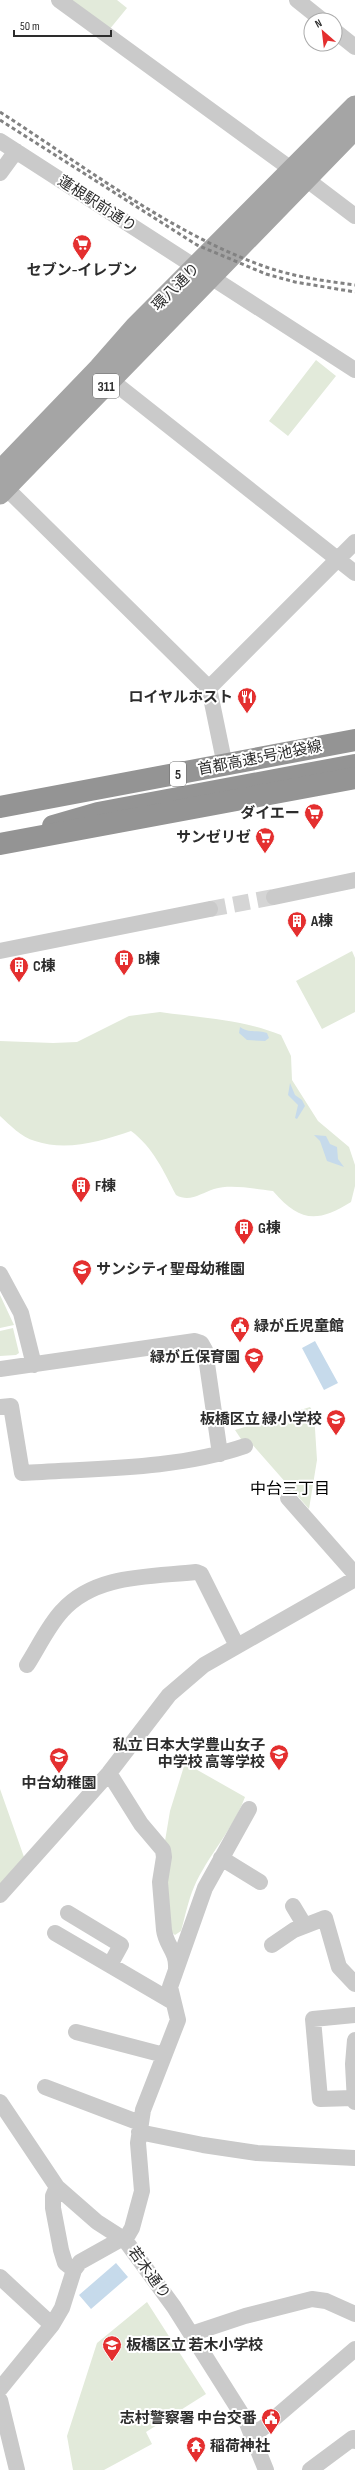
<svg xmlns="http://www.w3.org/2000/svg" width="355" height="2470" font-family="'Sofia Sans Condensed','Noto Sans JP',sans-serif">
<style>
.green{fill:#e2eada}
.water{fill:#c6daeb}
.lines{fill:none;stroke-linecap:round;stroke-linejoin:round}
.minor-tunnel{stroke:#d5d5d5;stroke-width:16;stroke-dasharray:16 8;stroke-linecap:butt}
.minor{stroke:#cacaca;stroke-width:16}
.major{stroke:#a5a5a5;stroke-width:21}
.highway{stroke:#949494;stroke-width:22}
.rail{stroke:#828282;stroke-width:3;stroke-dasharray:4 3;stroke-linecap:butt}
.highway-bridge{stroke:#949494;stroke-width:22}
.labels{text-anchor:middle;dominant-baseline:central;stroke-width:4;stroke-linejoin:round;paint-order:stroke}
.shield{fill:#fff;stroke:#6c6c6c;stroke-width:1}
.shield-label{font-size:14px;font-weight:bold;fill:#2d2d2d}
.street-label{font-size:15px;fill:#2d2d2d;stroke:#fff}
.poi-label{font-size:15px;font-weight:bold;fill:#2d2d2d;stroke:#fff;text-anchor:start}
.neighbourhood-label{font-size:16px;fill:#000;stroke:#fff}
</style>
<rect width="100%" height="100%" fill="#fff"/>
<!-- green -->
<path class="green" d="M 70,0 L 117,0 L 127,8 L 109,30 Z
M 316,360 L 336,376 L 288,436 L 269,421 Z
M 352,951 L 355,958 L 355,1012 L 322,1029 L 296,981 Z
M 160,1012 C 201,1018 241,1019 281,1035 L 291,1056 L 292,1080 L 318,1121 L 349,1147 L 355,1165 L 355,1186 L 351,1202 C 316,1224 299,1221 273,1191 C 255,1189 231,1184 214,1189 C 201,1193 190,1203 176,1195 C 164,1172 153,1147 131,1131 C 101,1141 67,1152 35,1141 C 21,1137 10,1125 0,1116 L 0,1041 L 53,1043 L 77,1042 L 129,1016 Z
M 0,1295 L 14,1325 L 0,1328 Z
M 13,1328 L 19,1353 L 16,1355 L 0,1356 L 0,1331 Z
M 310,1407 L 314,1413 L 317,1460 L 309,1509 L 250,1442 L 243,1442 L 235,1430 Z
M 185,1763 L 245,1797 C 233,1830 208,1855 194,1887 C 188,1901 185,1917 181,1931 L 175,1935 L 170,1931 L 165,1841 L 170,1811 Z
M 0,1789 L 24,1857 L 0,1884 Z
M 147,2302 L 206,2394 L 146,2432 L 152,2444 L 104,2470 L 73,2470 L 67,2436 L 97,2343 Z"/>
<!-- water -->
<path class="water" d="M 240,1027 C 251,1034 256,1029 267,1033 L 269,1038 L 265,1041 L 247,1040 L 239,1033 Z
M 290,1083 L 295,1095 L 302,1100 L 305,1106 L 297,1119 L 295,1118 L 298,1105 L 288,1095 Z
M 314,1135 L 326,1136 L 330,1144 L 337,1147 L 338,1159 L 344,1167 L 327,1161 L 320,1141 Z
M 315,1341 L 338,1383 L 324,1390 L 302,1348 Z
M 116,2263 L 128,2277 L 91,2309 L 79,2295 Z"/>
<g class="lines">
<!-- minor-tunnel -->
<path class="minor-tunnel" d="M 210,909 L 274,897"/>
<!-- minor -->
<path class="minor" d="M 59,0 L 291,169
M 297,0 L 322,20
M 335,31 L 355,47
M 0,141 L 355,370
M 0,173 L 16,151
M 306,179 L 355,216
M 112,381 L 355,573
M 0,482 L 209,688
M 223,756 L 209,688 L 355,542
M 274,897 L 355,880
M 0,951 L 210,909
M 0,1274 L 21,1313 L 34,1365
M 0,1369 L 195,1341 L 201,1343 L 205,1350 L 220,1454
M 0,1407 L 11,1406 L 22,1473 C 96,1468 175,1470 245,1446
M 288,1498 L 355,1574
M 27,1665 C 38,1648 48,1626 62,1611 C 95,1574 150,1577 196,1572 L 201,1574 L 237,1646
M 109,1773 L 141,1824 L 163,1850 L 164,1857 L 160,1882 L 164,1930 C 166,1946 177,1951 176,1968
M 221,1858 L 260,1882
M 0,1895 L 109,1773 L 169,1695 L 204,1665 L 355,1579
M 293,1906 L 305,1926
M 68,1913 L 121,1945 L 110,1965
M 55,1933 L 173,2002
M 272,1945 L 294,1930 L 325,1918 L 339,1967 L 355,1984
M 76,2032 L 164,2055
M 355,2040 L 353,2064 L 355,2102
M 45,2087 L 140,2123
M 353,2098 L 320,2099 L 313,2019 L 355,2015
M 0,2102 L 57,2187 L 97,2222 L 125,2240 L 174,2307 L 246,2421 L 266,2470
M 139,2132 L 203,2145 L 257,2153 L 355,2158
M 57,2187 L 53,2196 L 53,2208 L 61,2250 L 65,2263 L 74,2270
M 125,2240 L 132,2228 L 142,2191 L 138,2143 L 143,2110 L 178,2020 L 170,1987 L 205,1888 L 249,1809
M 0,2277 L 52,2325
M 191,2334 L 245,2316 L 312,2299 L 326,2301 L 355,2314
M 0,2389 L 52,2325 L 62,2308 L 74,2270 L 80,2262 L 123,2238
M 0,2400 L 17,2470
M 253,2433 L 263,2428 L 355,2349
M 310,2470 L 353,2438 L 355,2441"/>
<!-- major -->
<path class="major" d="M 0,471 L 99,368 L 135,327 L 355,106
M 0,494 L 355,129"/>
<!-- highway -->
<path class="highway" d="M 53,826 L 98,813 L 355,765"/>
<!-- rail -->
<path class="rail" d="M 0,112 C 84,166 172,234 266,267 C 295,277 325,281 355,285
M 0,120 L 197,245 L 266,274 L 295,282 L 355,292"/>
<!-- highway-bridge -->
<path class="highway-bridge" d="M 0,807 L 355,740
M 0,844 L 355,778"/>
</g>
<!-- icons -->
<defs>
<g id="supermarket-pin" transform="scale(1)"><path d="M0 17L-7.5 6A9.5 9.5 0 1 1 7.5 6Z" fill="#e42f2f" stroke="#fff"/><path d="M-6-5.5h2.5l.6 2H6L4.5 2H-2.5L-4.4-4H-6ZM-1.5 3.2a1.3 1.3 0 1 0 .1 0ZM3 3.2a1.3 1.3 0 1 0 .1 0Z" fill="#fff"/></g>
<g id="restaurant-pin" transform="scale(1)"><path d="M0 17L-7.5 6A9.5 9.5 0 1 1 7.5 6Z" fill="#e42f2f" stroke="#fff"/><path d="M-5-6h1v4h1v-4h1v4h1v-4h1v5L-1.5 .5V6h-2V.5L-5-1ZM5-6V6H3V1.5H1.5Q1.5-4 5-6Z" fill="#fff"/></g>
<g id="building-pin" transform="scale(1)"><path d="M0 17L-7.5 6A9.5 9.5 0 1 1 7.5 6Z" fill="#e42f2f" stroke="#fff"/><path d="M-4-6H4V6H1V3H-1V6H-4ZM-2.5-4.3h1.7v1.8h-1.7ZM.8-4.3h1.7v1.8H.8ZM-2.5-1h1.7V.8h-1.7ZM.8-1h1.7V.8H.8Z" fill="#fff"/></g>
<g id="school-pin" transform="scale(1)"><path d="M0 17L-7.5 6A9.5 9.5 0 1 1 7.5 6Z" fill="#e42f2f" stroke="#fff"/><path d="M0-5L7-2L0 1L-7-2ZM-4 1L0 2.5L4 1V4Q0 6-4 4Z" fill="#fff"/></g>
<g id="civic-pin" transform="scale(1)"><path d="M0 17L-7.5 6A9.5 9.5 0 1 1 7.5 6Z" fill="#e42f2f" stroke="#fff"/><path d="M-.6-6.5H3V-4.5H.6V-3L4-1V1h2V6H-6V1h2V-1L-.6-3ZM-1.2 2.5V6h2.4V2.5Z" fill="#fff"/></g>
<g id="temple-pin" transform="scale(1)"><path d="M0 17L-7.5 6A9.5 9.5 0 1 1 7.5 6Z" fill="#e42f2f" stroke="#fff"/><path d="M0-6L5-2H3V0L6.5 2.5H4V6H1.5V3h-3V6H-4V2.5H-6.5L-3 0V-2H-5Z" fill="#fff"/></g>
</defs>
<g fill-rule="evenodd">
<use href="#supermarket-pin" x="82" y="244"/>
<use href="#restaurant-pin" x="247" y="697"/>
<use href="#supermarket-pin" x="314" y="813"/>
<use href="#supermarket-pin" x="265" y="837"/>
<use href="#building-pin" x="297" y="921"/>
<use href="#building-pin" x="124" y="959"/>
<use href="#building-pin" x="19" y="966"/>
<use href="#building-pin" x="81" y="1186"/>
<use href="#building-pin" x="244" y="1228"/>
<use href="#school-pin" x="82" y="1269"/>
<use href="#civic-pin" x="240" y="1326"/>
<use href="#school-pin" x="254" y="1357"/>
<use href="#school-pin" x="336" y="1419"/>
<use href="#school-pin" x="279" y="1754"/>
<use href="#school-pin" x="59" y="1757"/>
<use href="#school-pin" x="112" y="2345"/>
<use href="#civic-pin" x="271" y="2418"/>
<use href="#temple-pin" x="196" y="2446"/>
</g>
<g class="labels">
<!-- shield labels -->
<g class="shield">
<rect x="93" y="374" width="26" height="24" rx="3"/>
<rect x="170" y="762" width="16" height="24" rx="3"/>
</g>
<g class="shield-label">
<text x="106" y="386">311</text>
<text x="178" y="774">5</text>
</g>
<!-- street labels -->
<g class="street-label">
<text transform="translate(97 204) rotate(33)">蓮根駅前通り</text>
<text transform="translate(176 287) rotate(-45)">環八通り</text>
<text transform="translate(260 758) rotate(-11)">首都高速5号池袋線</text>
<text transform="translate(149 2273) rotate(54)">若木通り</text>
</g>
<!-- poi labels -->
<g class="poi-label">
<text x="82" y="270" text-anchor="middle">セブン-イレブン</text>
<text x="233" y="697" text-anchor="end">ロイヤルホスト</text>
<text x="300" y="813" text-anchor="end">ダイエー</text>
<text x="251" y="837" text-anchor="end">サンゼリゼ</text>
<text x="311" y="921">A棟</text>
<text x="138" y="959">B棟</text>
<text x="33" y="966">C棟</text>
<text x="95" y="1186">F棟</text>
<text x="258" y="1228">G棟</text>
<text x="96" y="1269">サンシティ聖母幼稚園</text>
<text x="254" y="1326">緑が丘児童館</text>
<text x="240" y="1357" text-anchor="end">緑が丘保育園</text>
<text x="322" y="1419" text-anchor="end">板橋区立 緑小学校</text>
<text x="265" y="1745" text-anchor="end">私立 日本大学豊山女子<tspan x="265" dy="17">中学校 高等学校</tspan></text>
<text x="59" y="1783" text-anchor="middle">中台幼稚園</text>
<text x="126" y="2345">板橋区立 若木小学校</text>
<text x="257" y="2418" text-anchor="end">志村警察署 中台交番</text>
<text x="210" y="2446">稲荷神社</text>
</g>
<!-- neighbourhood labels -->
<g class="neighbourhood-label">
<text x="290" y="1489">中台三丁目</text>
</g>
</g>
<!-- north arrow -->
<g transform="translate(323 32) rotate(332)"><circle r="19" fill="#ffffff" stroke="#ababab"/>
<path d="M0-3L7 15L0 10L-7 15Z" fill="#e42f2f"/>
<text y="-6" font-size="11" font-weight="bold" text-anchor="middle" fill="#2d2d2d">N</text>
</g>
<!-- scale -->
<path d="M14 30v6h97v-6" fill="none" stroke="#2d2d2d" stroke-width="2"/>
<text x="20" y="30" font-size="12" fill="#2d2d2d" stroke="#ffffff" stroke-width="3" paint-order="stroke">50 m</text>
</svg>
